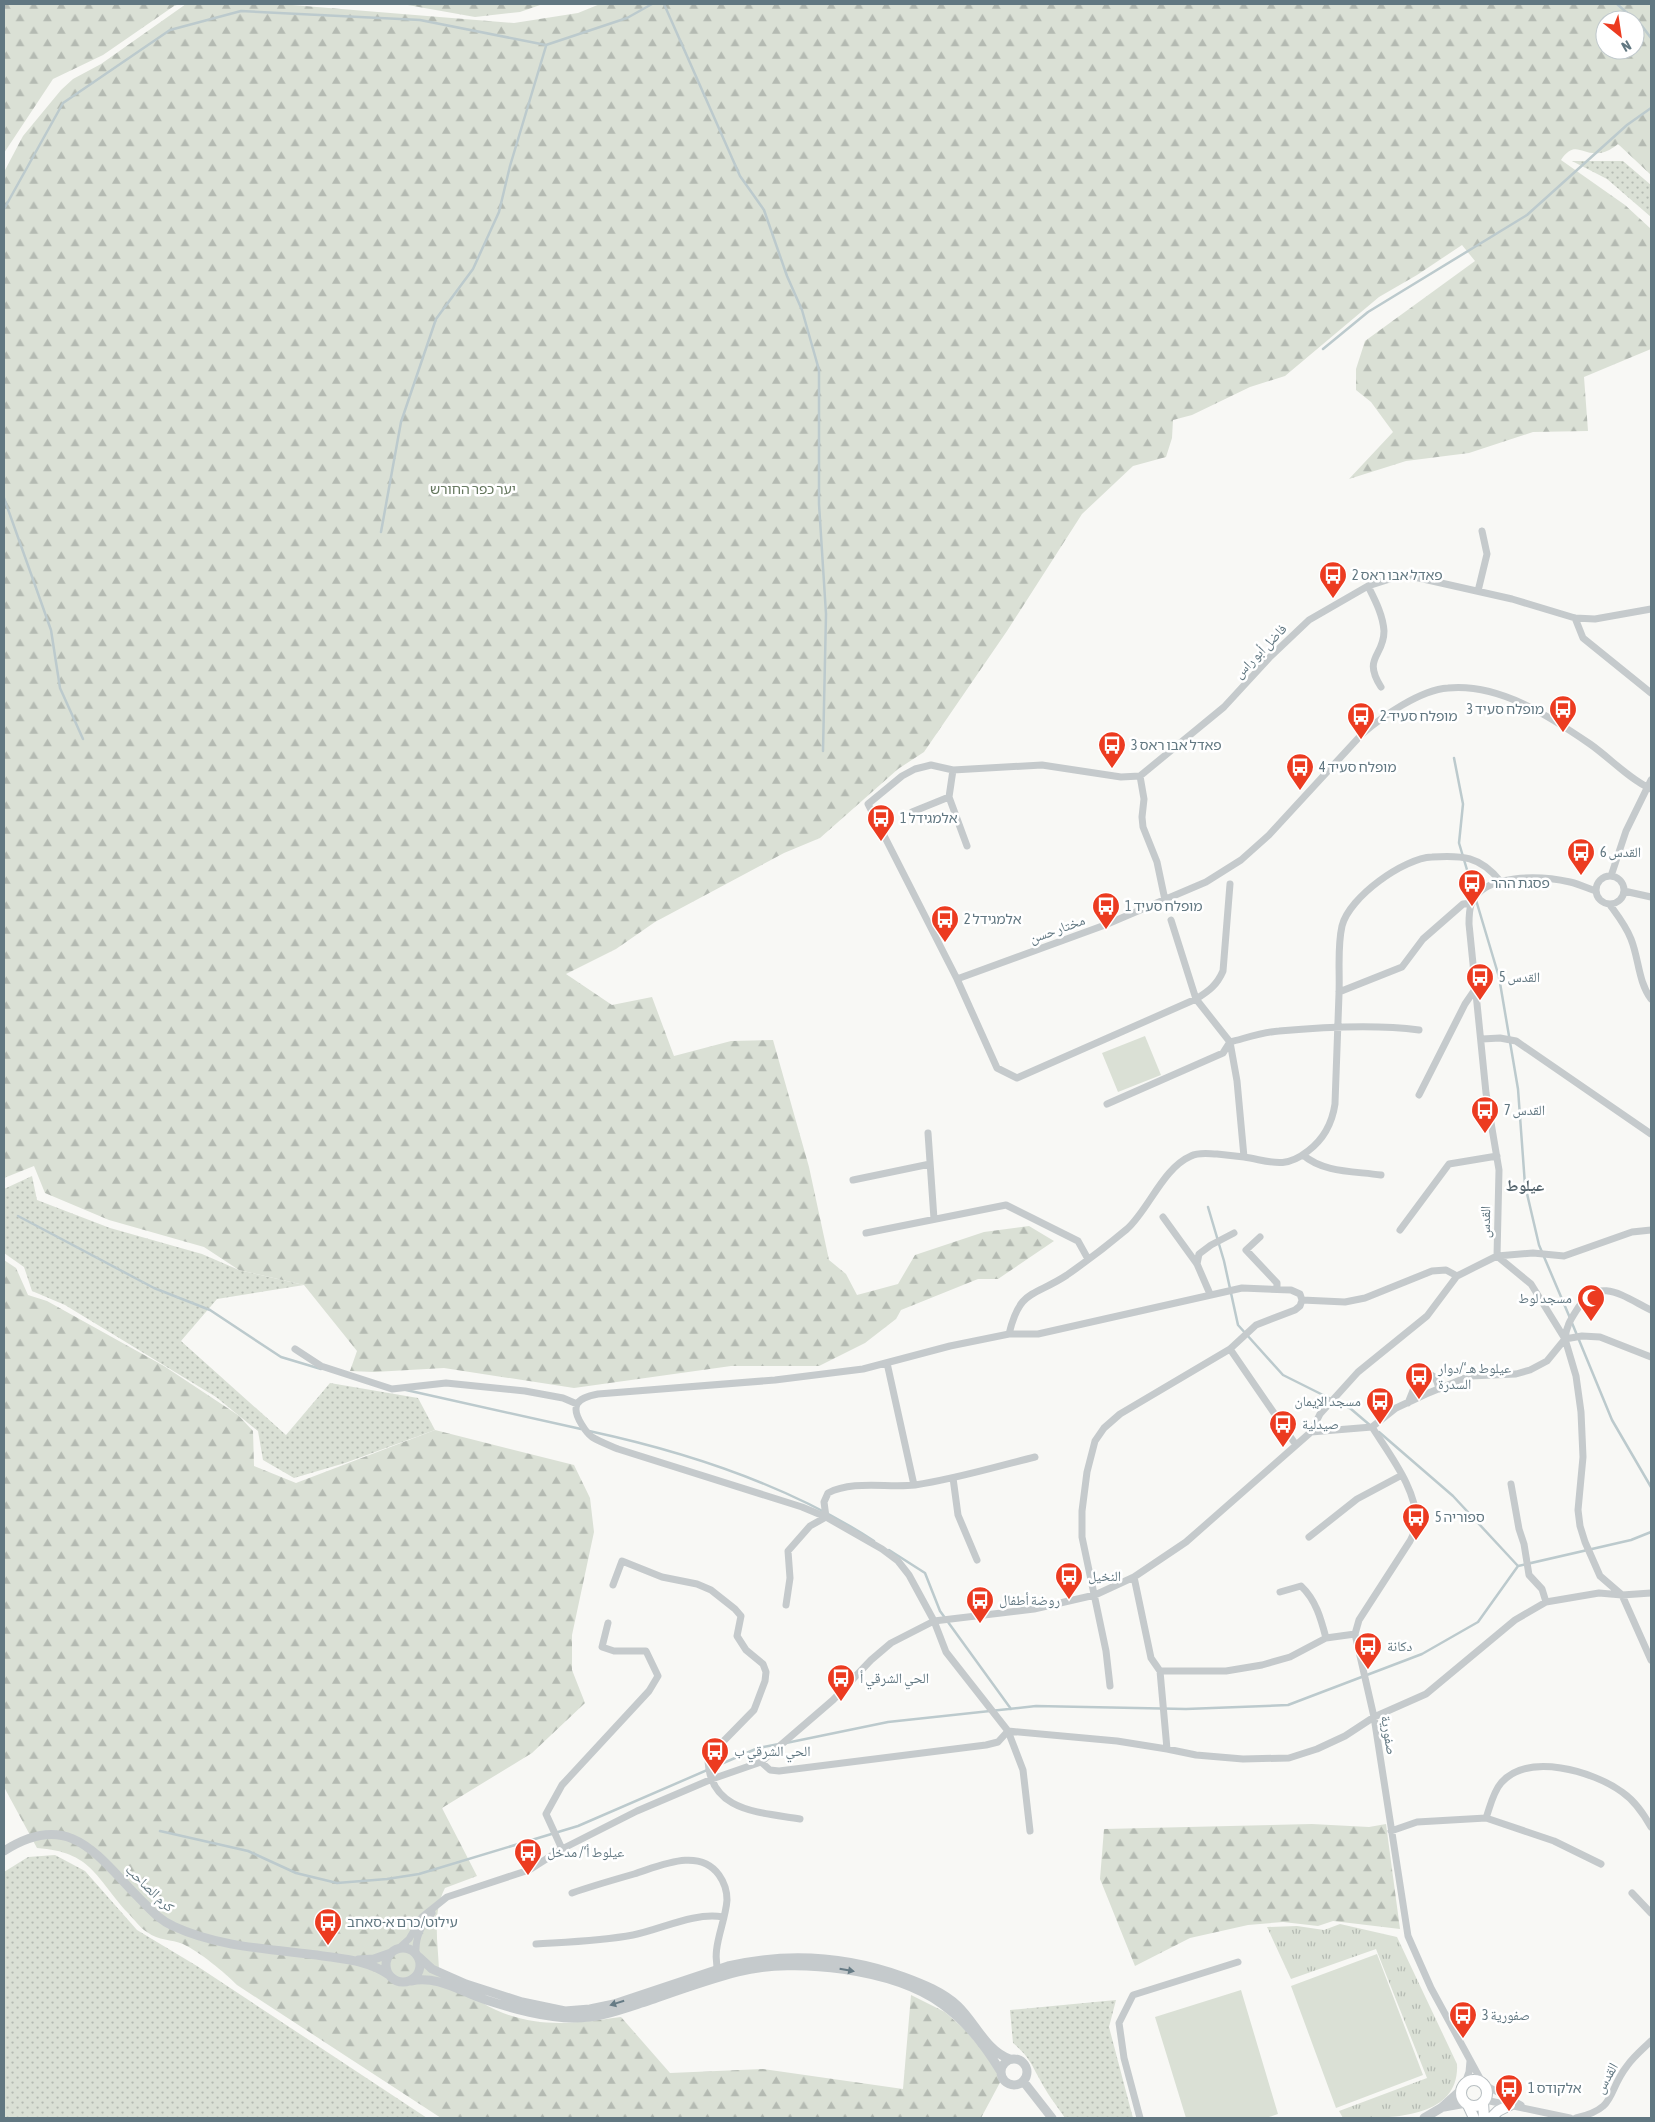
<svg xmlns="http://www.w3.org/2000/svg" width="1655" height="2122" font-family="'Asap Condensed','Noto Naskh Arabic','Noto Sans Hebrew',sans-serif">
<style>
.grass{fill:url(#grass-dots)}
.forest{fill:url(#forest-firs);fill-rule:evenodd}
.park{fill:url(#park-tufts)}
.pitch{fill:#dae0d5}
.lines{fill:none;stroke-linecap:round;stroke-linejoin:round}
.stream{stroke:#bccacd;stroke-width:2.5}
.secondary-casing{stroke:#b7bec1;stroke-width:12}
.minor{stroke:#c5cacc;stroke-width:7}
.tertiary{stroke:#c5cacc;stroke-width:9}
.secondary{stroke:#fff;stroke-width:10}
.oneway{fill:#667b85}
.labels{text-anchor:middle;dominant-baseline:central;stroke-width:5;stroke-linejoin:round;paint-order:stroke}
.park-label{font-size:14px;fill:#677960;stroke:#fff}
.poi-label{font-size:14px;fill:#617781;stroke:#fff;text-anchor:start}
.street-label{font-size:14px;fill:#617781;stroke:#fff}
.quarter-label{font-size:16px;font-weight:bold;fill:#54646c;stroke:#fff}
</style>
<defs>
<pattern id="grass-dots" width="8" height="8" patternUnits="userSpaceOnUse" patternTransform="scale(1.25)"><rect width="8" height="8" fill="#dae0d5"/><path d="M2 2h.1M6 6h.1" fill="none" stroke="#b4bab2" stroke-width="1.8" stroke-linecap="round"/></pattern>
<pattern id="forest-firs" width="22" height="20" patternUnits="userSpaceOnUse" patternTransform="scale(1.25)"><rect width="22" height="20" fill="#dae0d5"/><path d="M5 1l3.5 6h-7zM16 11l3.5 6h-7z" fill="#b4bab2"/></pattern>
<pattern id="park-tufts" width="24" height="20" patternUnits="userSpaceOnUse" patternTransform="scale(1.25)"><rect width="24" height="20" fill="#dae0d5"/><path d="M3 7l-1-3M5 7V3M7 7l1-3M15 17l-1-3M17 17v-4M19 17l1-3" fill="none" stroke="#b4bab2"/></pattern>
</defs>
<rect width="100%" height="100%" fill="#f8f8f5"/>
<!-- grass -->
<path class="grass" d="M 1572,161 L 1623,161 L 1651,185 L 1651,217 L 1607,179 Z
M 32,1176 L 37,1200 L 110,1228 L 202,1254 L 239,1270 L 304,1285 L 217,1299 L 181,1341 L 286,1435 L 330,1383 L 418,1398 L 435,1430 L 345,1463 L 294,1478 L 263,1460 L 258,1431 L 216,1397 L 65,1305 L 32,1291 L 24,1267 L 4,1253 L 4,1189 Z
M 55,1855 L 85,1871 L 137,1930 L 197,1966 L 427,2118 L 4,2118 L 4,1872 L 28,1857 Z
M 1116,2000 L 1109,2027 L 1133,2118 L 1065,2118 C 1056,2105 1046,2092 1039,2078 C 1030,2061 1028,2056 1013,2043 L 1010,2010 Z"/>
<!-- forest -->
<path class="forest" d="M 4,4 L 180,4 L 174,6 L 103,55 L 53,79 L 4,153 Z
M 186,4 L 280,4 L 514,23 L 578,13 L 600,4 L 1651,4 L 1651,175 L 1618,144 C 1613,148 1607,152 1600,153 C 1582,156 1575,139 1561,160 L 1625,205 L 1651,229 L 1651,349 L 1584,377 L 1588,431 L 1533,432 L 1469,453 L 1406,461 L 1349,479 L 1393,432 L 1371,402 L 1356,390 L 1356,369 L 1365,341 L 1475,261 L 1462,245 L 1417,275 L 1379,297 L 1285,376 L 1250,387 L 1192,415 L 1173,420 L 1172,438 L 1166,457 L 1133,466 L 1082,514 L 1007,631 L 924,752 L 898,769 L 820,838 L 784,853 L 655,922 L 616,949 L 566,974 L 612,1005 L 652,997 L 674,1056 L 731,1041 L 773,1040 L 809,1167 L 829,1260 L 846,1274 L 857,1295 L 898,1284 L 915,1255 L 984,1232 L 1029,1226 L 1054,1241 L 998,1279 L 978,1279 L 901,1310 L 896,1319 L 865,1343 L 819,1366 L 731,1366 L 574,1388 L 444,1368 L 374,1372 L 350,1371 L 357,1351 L 304,1285 L 239,1270 L 204,1247 L 109,1220 L 45,1193 L 34,1166 L 4,1178 L 4,172 L 23,136 L 61,90 L 73,79 L 101,64 ZM 1605,20 L 1635,20 L 1635,50 L 1605,50 Z
M 402,4 L 543,4 L 520,12 L 475,17 Z
M 4,1260 L 16,1268 L 28,1295 L 47,1301 L 164,1366 L 238,1415 L 253,1431 L 254,1466 L 296,1483 L 435,1430 L 574,1465 L 590,1498 L 594,1532 L 572,1635 L 572,1670 L 585,1703 L 532,1753 L 442,1808 L 477,1876 L 445,1888 C 432,1913 438,1943 439,1970 C 457,1983 475,2001 496,2010 C 539,2029 576,2023 621,2017 L 670,2073 L 763,2069 L 903,2089 L 911,1995 L 945,2012 L 964,2029 L 1004,2075 L 981,2118 L 441,2118 L 237,1985 C 224,1972 200,1952 183,1944 C 171,1939 159,1941 147,1932 C 140,1928 134,1919 128,1913 C 95,1877 92,1852 37,1848 L 4,1787 Z
M 1312,1824 L 1369,1827 L 1386,1824 L 1400,1929 L 1333,1921 L 1318,1926 L 1283,1922 L 1248,1925 L 1190,1938 L 1135,1966 L 1100,1879 L 1104,1829 Z"/>
<!-- park -->
<path class="park" d="M 1340,1924 L 1397,1937 L 1457,2064 C 1460,2122 1383,2118 1343,2118 L 1339,2111 L 1427,2078 L 1376,1949 L 1291,1979 L 1267,1927 L 1297,1926 L 1324,1930 Z"/>
<!-- pitch -->
<path class="pitch" d="M 1145,1036 L 1161,1075 L 1118,1092 L 1102,1053 Z
M 1377,1954 L 1423,2075 L 1336,2108 L 1291,1986 Z
M 1241,1990 L 1278,2114 L 1266,2118 L 1186,2118 L 1155,2017 Z"/>
<g class="lines">
<!-- stream -->
<path class="stream" d="M 664,4 L 740,176 L 764,210 L 787,276 L 802,310 L 819,370 L 819,504 L 826,614 L 823,751
M 1617,4 L 1642,26 L 1651,38
M 4,209 L 63,103 L 170,30 L 241,11 L 420,20 L 546,45 L 627,18 L 652,4
M 1323,349 L 1368,312 L 1527,215 L 1627,125 L 1651,108
M 4,498 L 51,630 L 60,688 L 83,739
M 381,532 L 401,422 L 436,319 L 473,269 L 499,212 L 510,166 L 546,46
M 1454,758 L 1463,804 L 1459,843 L 1499,977 L 1518,1089 L 1525,1185 L 1539,1245 L 1570,1318
M 1208,1207 L 1224,1261 L 1238,1325 L 1283,1375 L 1351,1409 L 1371,1426
M 18,1216 L 154,1288 L 210,1310 L 281,1357 L 321,1369
M 1572,1323 L 1612,1420 L 1651,1487
M 406,1390 L 581,1429
M 589,1431 C 687,1452 790,1486 874,1541
M 1379,1432 L 1453,1496 L 1518,1566
M 889,1550 L 925,1573 L 940,1611 L 1011,1709
M 786,1743 L 888,1722 L 1036,1706 L 1186,1709 L 1288,1705 L 1422,1654 L 1478,1622 L 1518,1566 L 1631,1540 L 1651,1532
M 160,1831 L 248,1851 L 296,1873 L 337,1883 L 387,1879 L 419,1874 L 578,1826 L 758,1748 L 779,1744"/>
<!-- secondary casing -->
<g class="secondary-casing">
<path id="secondary" d="M1461 2093a13 13 0 1 1 26 0a13 13 0 1 1-26 0Z
M 1483,2102 L 1484,2118
M 1468,2105 L 1474,2118
M 1491,2118 L 1498,2111 L 1510,2105"/>
</g>
<!-- minor -->
<path class="minor" d="M 1368,586 C 1375,600 1383,615 1384,631 C 1384,657 1362,657 1381,687
M 1478,591 L 1487,554 L 1482,531
M 1575,618 L 1583,638 L 1651,693
M 953,770 L 949,797 L 967,846
M 1140,776 L 1144,799 L 1142,817 L 1143,827 L 1157,862 L 1165,900
M 912,812 L 949,797
M1596 890a14 14 0 1 1 28 0a14 14 0 1 1-28 0Z
M 1611,876 L 1626,831 L 1651,780
M 1230,884 L 1223,971 C 1217,985 1209,991 1196,999 L 1017,1078 L 997,1068 L 957,979 L 868,804 L 902,776 L 915,769 L 931,765 L 953,770 L 1042,765 L 1121,777 L 1140,776 L 1224,707 L 1270,657 L 1309,620 L 1368,586 L 1393,578 L 1410,576 L 1512,599 L 1575,618 L 1595,619 L 1651,609
M 1596,891 C 1587,888 1579,884 1570,882 C 1543,876 1482,872 1471,905 C 1469,911 1469,918 1469,924 L 1486,1093 L 1499,1170 L 1497,1256 L 1531,1284 L 1565,1339 L 1576,1376 L 1581,1412 L 1583,1457 L 1578,1510 L 1580,1526 L 1585,1542 L 1600,1576 L 1622,1595 L 1651,1660
M 1624,891 L 1651,897
M 1610,905 C 1618,916 1626,926 1631,939 C 1639,959 1638,981 1651,999
M 1171,920 L 1196,999 L 1230,1042 L 1237,1081 L 1244,1157
M 957,979 L 1105,925 L 1206,882 L 1241,860 L 1269,835 L 1362,734 C 1383,716 1420,690 1448,688 C 1499,683 1549,716 1590,744 C 1610,758 1629,779 1651,789
M 1339,992 L 1402,967 L 1423,939 L 1463,904 L 1472,903
M 1482,1039 L 1500,1038 L 1516,1041 L 1651,1134
M 1419,1095 L 1465,1004 L 1476,988
M 1107,1104 L 1223,1053 L 1230,1042 C 1246,1038 1263,1032 1279,1031 C 1323,1027 1375,1024 1419,1030
M 928,1133 L 934,1219
M 1303,1155 C 1324,1173 1354,1171 1381,1175
M 853,1180 L 930,1164
M 1163,1217 L 1197,1264 L 1210,1294
M 1400,1230 L 1449,1164 L 1497,1156
M 866,1233 L 1006,1205 L 1078,1241 L 1088,1259
M 1260,1237 L 1246,1250 L 1277,1283 L 1277,1289
M 1197,1264 L 1199,1254 L 1211,1245 L 1234,1233
M 1009,1334 C 1020,1288 1034,1297 1067,1275 C 1087,1261 1108,1245 1127,1229 C 1149,1209 1163,1168 1191,1156 C 1199,1152 1209,1154 1217,1154 C 1226,1155 1235,1156 1244,1157 C 1270,1161 1284,1170 1308,1151 C 1324,1139 1332,1124 1335,1104 C 1336,1067 1338,1030 1339,994 C 1340,971 1337,948 1342,926 C 1349,897 1404,858 1432,857 C 1462,855 1480,856 1500,881
M 1565,1339 C 1566,1326 1571,1319 1578,1308 C 1599,1275 1624,1297 1651,1310
M 295,1349 L 321,1366 L 392,1389 L 446,1383 L 525,1391 L 563,1398 L 577,1404
M 1230,1349 L 1296,1445
M 887,1363 L 914,1485
M 1408,1403 L 1414,1388 L 1426,1374 C 1435,1374 1437,1380 1439,1389
M 1372,1427 C 1389,1454 1420,1493 1416,1527 C 1415,1531 1412,1537 1410,1541 L 1359,1620 L 1355,1634 L 1374,1717 L 1408,1936 L 1431,1988 L 1482,2082
M 1311,1432 L 1372,1427 L 1396,1408 L 1426,1394 L 1470,1376 L 1516,1374 L 1530,1370 L 1547,1361 L 1565,1339 L 1582,1336 L 1600,1337 L 1651,1357
M 953,1478 L 958,1515 L 977,1560
M 1511,1484 L 1519,1529 L 1524,1544 L 1529,1575 L 1542,1589 L 1546,1602
M 1309,1537 L 1357,1499 L 1402,1475
M 1134,1577 L 1151,1658 L 1160,1671 L 1226,1671 L 1262,1665 L 1290,1657 L 1326,1638 L 1355,1634
M 613,1585 L 622,1561 L 662,1577 L 697,1584 L 711,1590 L 735,1609 L 741,1616 L 737,1636 L 746,1650 L 763,1664 L 766,1672 L 765,1681 L 754,1710 L 708,1757 C 708,1812 759,1812 800,1819
M 1280,1592 L 1301,1586 C 1316,1600 1321,1619 1326,1638
M 786,1605 L 790,1578 L 788,1551 L 810,1526 L 826,1517 L 824,1502 L 828,1493 C 853,1480 887,1488 915,1485 C 956,1479 995,1467 1035,1457
M 1160,1671 L 1167,1749
M 1110,1686 L 1106,1651 L 1082,1537 L 1082,1511 L 1087,1472 L 1095,1441 L 1104,1428 L 1120,1414 L 1230,1349 L 1256,1325 L 1295,1310 L 1300,1306 L 1302,1300 L 1345,1302 L 1365,1298 L 1432,1271 L 1446,1270 L 1457,1276
M 761,1762 L 770,1770 L 779,1771 L 986,1745 L 998,1742 L 1008,1731 L 1117,1741 L 1167,1749 L 1196,1755 L 1243,1759 L 1289,1758 L 1317,1749 L 1345,1736 L 1374,1717 L 1426,1694 L 1515,1620 L 1546,1602 L 1599,1593 L 1622,1595 L 1651,1593
M 1486,1818 C 1490,1807 1493,1792 1501,1783 C 1528,1752 1593,1771 1622,1792 C 1635,1801 1643,1813 1651,1827
M 1030,1831 L 1023,1770 L 1008,1731 L 946,1652 L 934,1621 L 909,1575 L 898,1561 L 882,1549 L 826,1517 L 802,1507 L 618,1449 C 609,1445 600,1442 592,1437 C 588,1434 585,1430 582,1425 C 570,1406 576,1398 598,1394 L 775,1380 L 863,1369 L 950,1346 L 1009,1334 L 1038,1334 L 1242,1288 L 1291,1290 L 1300,1294 L 1302,1300
M 1391,1831 L 1417,1822 L 1486,1818 L 1554,1841 L 1601,1864
M 562,1849 L 546,1814 L 562,1785 L 649,1691 L 658,1676 L 646,1651 L 614,1651 L 602,1647 L 608,1623
M 572,1893 C 592,1886 613,1880 634,1874 C 660,1866 699,1847 719,1875 C 724,1882 727,1891 727,1900 C 725,1926 710,1948 719,1975
M 1632,1893 L 1651,1913
M 536,1944 C 568,1942 601,1941 633,1935 C 662,1929 694,1912 723,1917
M 399,1948 L 409,1939 L 422,1917 L 447,1897 L 529,1870 L 562,1849 L 637,1811 L 712,1779 L 761,1762 L 833,1700 L 871,1660 L 891,1643 L 934,1621 L 1034,1609 L 1095,1595 L 1134,1577 L 1186,1542 L 1311,1432 L 1320,1414 L 1358,1372 L 1427,1316 L 1457,1276 L 1497,1256 L 1533,1253 L 1564,1256 L 1632,1232 L 1651,1230
M 416,1953 C 415,1937 422,1924 432,1913
M 1465,2083 L 1469,2072 L 1470,2061
M 1485,2085 L 1521,2105
M 1485,2100 L 1570,2118
M 1140,2118 L 1124,2058 L 1119,2023 L 1133,1995 L 1238,1962
M 1576,2118 C 1618,2108 1606,2093 1627,2066 C 1634,2056 1643,2049 1651,2041"/>
<!-- tertiary -->
<path class="tertiary" d="M 4,1851 C 72,1807 99,1859 144,1903 C 153,1912 161,1921 173,1926 C 218,1947 269,1949 317,1955 C 341,1959 369,1960 389,1975
M386 1965a17 17 0 1 1 34 0a17 17 0 1 1-34 0Z
M 419,1957 L 432,1969 L 466,1984 L 522,2002 L 565,2011 L 590,2009 L 614,2004 L 728,1966 C 788,1952 846,1956 904,1977 C 923,1984 943,1992 958,2006 C 975,2022 987,2052 1010,2059
M 358,1960 L 374,1959 L 391,1953
M 411,1981 C 438,1975 461,1992 486,2000 C 514,2009 545,2018 574,2018 C 600,2018 623,2009 648,2001 C 677,1991 707,1980 738,1972 C 795,1957 894,1969 942,2004 C 966,2021 986,2047 1001,2072
M1001 2072a13 13 0 1 1 26 0a13 13 0 1 1-26 0Z
M 1023,2081 L 1052,2118
M 1444,2107 L 1466,2103
M 1424,2118 L 1441,2108 L 1461,2090"/>
<!-- secondary -->
<use href="#secondary" class="secondary"/>
</g>
<!-- one-way arrows -->
<defs><path id="oneway-solid" d="M-6-.8H1V-3.2L6.5 0L1 3.2V.8H-6Z" transform="scale(1.25)"/></defs>
<g class="oneway">
<use href="#oneway-solid" transform="translate(847 1970) rotate(10)"/>
<use href="#oneway-solid" transform="translate(617 2003) rotate(163)"/>
</g>
<!-- icons -->
<defs>
<g id="bus-pin" transform="scale(1.4375)"><path d="M0 17L-7.5 6A9.5 9.5 0 1 1 7.5 6Z" fill="#ec3b20" stroke="#fff"/><path d="M-5-6H5V4H4V6H2V4H-2V6H-4V4H-5ZM-3.5-4V0h7V-4ZM-3.5 1.2v1.5H-2V1.2ZM2 1.2v1.5H3.5V1.2Z" fill="#fff"/></g>
<g id="mosque-pin" transform="scale(1.4375)"><path d="M0 17L-7.5 6A9.5 9.5 0 1 1 7.5 6Z" fill="#ec3b20" stroke="#fff"/><path d="M3.5-4.9A6 6 0 1 0 3.5 4.9A5 5 0 1 1 3.5-4.9Z" fill="#fff"/></g>
</defs>
<g fill-rule="evenodd">
<use href="#bus-pin" x="1333" y="575"/>
<use href="#bus-pin" x="1563" y="709"/>
<use href="#bus-pin" x="1361" y="716"/>
<use href="#bus-pin" x="1112" y="745"/>
<use href="#bus-pin" x="1300" y="767"/>
<use href="#bus-pin" x="881" y="818"/>
<use href="#bus-pin" x="1581" y="852"/>
<use href="#bus-pin" x="1472" y="883"/>
<use href="#bus-pin" x="1106" y="906"/>
<use href="#bus-pin" x="945" y="919"/>
<use href="#bus-pin" x="1480" y="977"/>
<use href="#bus-pin" x="1485" y="1110"/>
<use href="#mosque-pin" x="1591" y="1298"/>
<use href="#bus-pin" x="1419" y="1376"/>
<use href="#bus-pin" x="1380" y="1401"/>
<use href="#bus-pin" x="1283" y="1424"/>
<use href="#bus-pin" x="1416" y="1517"/>
<use href="#bus-pin" x="1069" y="1576"/>
<use href="#bus-pin" x="980" y="1600"/>
<use href="#bus-pin" x="1368" y="1646"/>
<use href="#bus-pin" x="841" y="1678"/>
<use href="#bus-pin" x="715" y="1751"/>
<use href="#bus-pin" x="528" y="1852"/>
<use href="#bus-pin" x="328" y="1922"/>
<use href="#bus-pin" x="1463" y="2015"/>
<use href="#bus-pin" x="1509" y="2088"/>
</g>
<g class="labels">
<!-- park labels -->
<g class="park-label">
<text x="473" y="489">יער כפר החורש</text>
</g>
<!-- poi labels -->
<g class="poi-label">
<text x="1352" y="575">פאדל אבו ראס 2</text>
<text x="1544" y="709" text-anchor="end">מופלח סעיד 3</text>
<text x="1380" y="716">מופלח סעיד 2</text>
<text x="1131" y="745">פאדל אבו ראס 3</text>
<text x="1319" y="767">מופלח סעיד 4</text>
<text x="900" y="818">אלמגידל 1</text>
<text x="1600" y="852">القدس 6</text>
<text x="1491" y="883">פסגת ההר</text>
<text x="1125" y="906">מופלח סעיד 1</text>
<text x="964" y="919">אלמגידל 2</text>
<text x="1499" y="977">القدس 5</text>
<text x="1504" y="1110">القدس 7</text>
<text x="1572" y="1298" text-anchor="end">مسجد لوط</text>
<text x="1438" y="1368">عيلوط هـ‘/دوار<tspan x="1438" dy="16">السدرة</tspan></text>
<text x="1361" y="1401" text-anchor="end">مسجد الإيمان</text>
<text x="1302" y="1424">صيدلية</text>
<text x="1435" y="1517">ספוריה 5</text>
<text x="1088" y="1576">النخيل</text>
<text x="999" y="1600">روضة أطفال</text>
<text x="1387" y="1646">دكانة</text>
<text x="860" y="1678">الحي الشرقي أ</text>
<text x="734" y="1751">الحي الشرقي ب</text>
<text x="547" y="1852">عيلوط أ‘/ مدخل</text>
<text x="347" y="1922">עילוט/כרם א-סאחב</text>
<text x="1482" y="2015">صفورية 3</text>
<text x="1528" y="2088">אלקודס 1</text>
</g>
<!-- street labels -->
<g class="street-label">
<text transform="translate(1260 651) rotate(-46)">فاضل أبو راس</text>
<text transform="translate(1057 929) rotate(-20)">مختار حسن</text>
<text transform="translate(1485 1222) rotate(-89)">القدس</text>
<text transform="translate(1389 1735) rotate(81)">صفورية</text>
<text transform="translate(150 1888) rotate(44)">كرم الصاحب</text>
<text transform="translate(1606 2078) rotate(-61)">القدس</text>
</g>
<!-- quarter labels -->
<g class="quarter-label">
<text x="1525" y="1185">عيلوط</text>
</g>
</g>
<!-- border -->
<rect width="1655" height="2122" fill="none" stroke="#617781" stroke-width="10"/>
<!-- north arrow -->
<g transform="translate(1620 35) rotate(150)"><circle r="24" fill="#ffffff" stroke="#c0c9cd"/>
<path d="M0-4L9 19L0 12L-9 19Z" fill="#ec3b20"/>
<text y="-8" font-size="14" font-weight="bold" text-anchor="middle" fill="#617781">N</text>
</g>
</svg>
